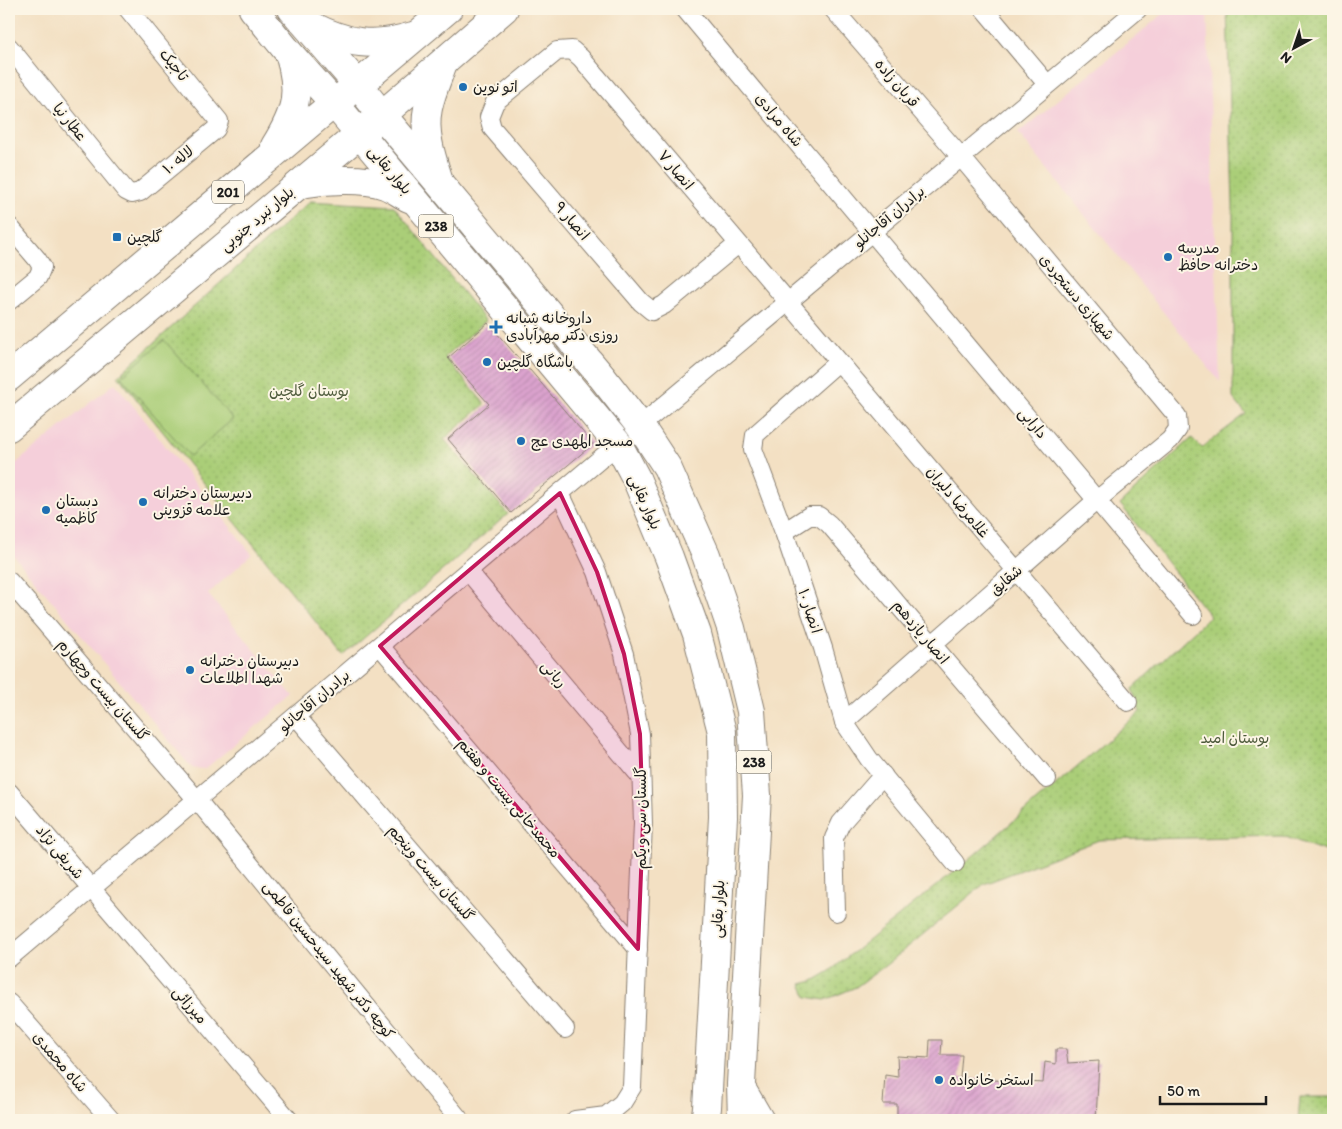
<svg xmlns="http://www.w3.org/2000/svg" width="1342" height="1129" font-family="Itim,'Playpen Sans Arabic',sans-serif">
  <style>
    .built { fill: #f5cfda }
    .grass { fill: url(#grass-dots); stroke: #63754a }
    .pitch { fill: #aace78; stroke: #63754a }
    .building { fill: url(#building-hatch) }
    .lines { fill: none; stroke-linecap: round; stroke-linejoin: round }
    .street-casing { stroke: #887e70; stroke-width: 20 }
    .secondary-casing { stroke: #887e70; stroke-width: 26 }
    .primary-casing { stroke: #887e70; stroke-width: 30 }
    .street { stroke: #fff; stroke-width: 18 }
    .secondary { stroke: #fff; stroke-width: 24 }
    .primary { stroke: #fff; stroke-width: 28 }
    .marked { fill: #c2185b; fill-opacity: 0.2; stroke: #c2185b; stroke-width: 4; stroke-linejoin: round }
    .poi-dot { fill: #1f6fb2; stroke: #fcf5e5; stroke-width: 2 }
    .labels { text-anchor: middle; stroke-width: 4; stroke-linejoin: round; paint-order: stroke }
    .shield { fill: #fcf5e5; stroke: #5f5d58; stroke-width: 1 }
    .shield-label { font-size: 14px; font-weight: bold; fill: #1c1c1c }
    .street-label { font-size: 15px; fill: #1c1c1c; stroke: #fcf5e5 }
    .poi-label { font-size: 15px; fill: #1c1c1c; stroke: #fcf5e5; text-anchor: start }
    .park-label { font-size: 15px; fill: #4e5a3c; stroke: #fcf5e5 }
  </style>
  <defs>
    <pattern id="grass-dots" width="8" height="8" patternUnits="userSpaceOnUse" patternTransform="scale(1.25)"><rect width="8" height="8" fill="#aace78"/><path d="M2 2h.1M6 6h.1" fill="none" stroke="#92b067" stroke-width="1.8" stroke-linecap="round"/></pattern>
    <pattern id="building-hatch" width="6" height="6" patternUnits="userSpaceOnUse" patternTransform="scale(1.25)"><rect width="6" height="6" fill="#dba3ce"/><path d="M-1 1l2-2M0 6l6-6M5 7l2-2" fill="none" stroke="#bb8cb0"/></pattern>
  </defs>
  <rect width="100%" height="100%" fill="#fcf5e5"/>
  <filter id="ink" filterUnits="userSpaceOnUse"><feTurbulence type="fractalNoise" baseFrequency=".02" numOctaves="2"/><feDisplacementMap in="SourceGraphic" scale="10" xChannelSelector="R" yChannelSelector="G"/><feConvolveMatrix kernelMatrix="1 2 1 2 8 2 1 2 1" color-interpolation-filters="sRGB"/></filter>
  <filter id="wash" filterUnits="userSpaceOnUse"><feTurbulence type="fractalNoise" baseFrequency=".0096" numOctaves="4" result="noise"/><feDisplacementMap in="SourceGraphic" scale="20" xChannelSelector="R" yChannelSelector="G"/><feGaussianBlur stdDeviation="1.12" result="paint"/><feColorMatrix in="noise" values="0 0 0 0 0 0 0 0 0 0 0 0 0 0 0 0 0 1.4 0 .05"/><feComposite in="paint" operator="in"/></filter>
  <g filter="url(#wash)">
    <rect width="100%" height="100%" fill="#f3e0c3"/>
    <g class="built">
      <path d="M 1169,9 L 1207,9 L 1220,382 L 1018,133 Z"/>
      <path d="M 115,383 L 252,554 L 208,594 L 293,696 L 205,769 L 192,768 L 9,550 L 9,469 Z"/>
    </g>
    <g class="grass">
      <path d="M 1227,9 L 1333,9 L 1333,854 L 1283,836 L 1099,840 L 984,884 L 886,965 L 856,987 L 825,1000 L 807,997 L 801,984 L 813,981 L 830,971 L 967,861 L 1140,712 L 1132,689 L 1210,616 L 1120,504 L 1192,438 L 1202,448 L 1209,442 L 1246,414 L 1233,398 L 1233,206 Z"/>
      <path d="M 310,201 L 394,206 L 486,321 L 445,357 L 485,404 L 444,439 L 508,514 L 343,656 L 118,376 Z"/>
      <path d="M 1300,1097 L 1333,1097 L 1333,1120 L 1298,1120 Z"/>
    </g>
    <path class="pitch" d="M 164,340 L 233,419 L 190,456 L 121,377 Z"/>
    <g id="blocks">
      <g class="building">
        <path d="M 488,323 L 529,370 L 530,370 L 593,444 L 511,513 L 448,439 L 489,404 L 448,358 Z"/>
        <path d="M 930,1040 L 942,1040 L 941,1055 L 962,1055 L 960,1078 L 1043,1083 L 1045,1062 L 1056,1064 L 1056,1049 L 1066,1049 L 1068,1063 L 1099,1061 L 1096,1120 L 1004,1120 L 989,1118 L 989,1120 L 897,1120 L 897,1104 L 883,1104 L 885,1075 L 898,1077 L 897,1056 L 929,1058 Z"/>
      </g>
    </g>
  </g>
  <g filter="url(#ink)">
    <use href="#blocks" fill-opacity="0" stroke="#887e70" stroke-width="1"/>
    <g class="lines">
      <defs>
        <g id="street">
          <path d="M 685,9 L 1193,615"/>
          <path d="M 833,9 L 961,157 L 1177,416 L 1178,429 L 1170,440 L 1097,500 L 844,722"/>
          <path d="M 984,9 L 1047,84"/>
          <path d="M 9,47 L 126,191 L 132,194 L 140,192 L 216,129 L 219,121 L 128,9"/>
          <path d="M 9,226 L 37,259 L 42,267 L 38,277 L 9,301"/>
          <path d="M 738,244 L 664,305 L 652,311 L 641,302 L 492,128 L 489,117 L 495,102 L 557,51 L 572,50 L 581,58 L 1128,702"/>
          <path d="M 838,362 L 755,435 L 753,449 L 784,532 L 823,648 L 844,722 L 869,759 L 955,863"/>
          <path d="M 640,426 L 1138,9"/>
          <path d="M 560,493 L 597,572 L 624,654 L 640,734 L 643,823 L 632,1087 L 622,1103 L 606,1116 L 575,1120"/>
          <path d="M 784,532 L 809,516 L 819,516 L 829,524 L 1047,779"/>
          <path d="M 468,571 L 641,777"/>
          <path d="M 9,581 L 197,800 L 460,1120"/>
          <path d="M 380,646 L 638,949"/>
          <path d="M 296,716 L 565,1029"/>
          <path d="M 9,792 L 289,1120"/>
          <path d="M 836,912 L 834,838 L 841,823 L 883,775"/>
          <path d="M 9,958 L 618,444"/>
          <path d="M 9,1003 L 111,1120"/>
        </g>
        <path id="secondary" d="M 741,1084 L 762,1120"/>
        <g id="primary">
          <path d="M 253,9 L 289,53 L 334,103 L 618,444 L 636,478 L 669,557 L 697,634 L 722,732 L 723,817 L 707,1108 L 705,1120"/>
          <path d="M 292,9 L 358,85 L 382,115 L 602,377 L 640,426 L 667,467 L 706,555 L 731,628 L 751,711 L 757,795 L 741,1084 L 742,1120"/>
          <path d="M 310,25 C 347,44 373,48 413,36"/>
          <path d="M 275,146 C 297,111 301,92 289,53"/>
          <path d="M 438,178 C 431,156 423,131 428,108 C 431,93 438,77 443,63"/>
          <path d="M 300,184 C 323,180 363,177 385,185 C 393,188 401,194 409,198"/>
          <path d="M 9,377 L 334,103 L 358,85 L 448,9"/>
          <path d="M 9,427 L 382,115 L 504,9"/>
        </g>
      </defs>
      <use href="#street" class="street-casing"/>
      <use href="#secondary" class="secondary-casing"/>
      <use href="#primary" class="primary-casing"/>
      <use href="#street" class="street"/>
      <use href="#secondary" class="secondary"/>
      <use href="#primary" class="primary"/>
    </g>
  </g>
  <path class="marked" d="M 560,493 L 597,572 L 624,654 L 640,734 L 643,823 L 638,949 L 380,646 Z"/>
  <g class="poi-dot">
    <circle cx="463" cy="87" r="5"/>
    <rect x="112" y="232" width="10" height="10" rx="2.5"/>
    <circle cx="1168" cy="257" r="5"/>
    <path d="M493.5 319.5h5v5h5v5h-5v5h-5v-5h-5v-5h5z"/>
    <circle cx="487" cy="362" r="5"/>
    <circle cx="521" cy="441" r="5"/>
    <circle cx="143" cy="502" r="5"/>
    <circle cx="46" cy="510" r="5"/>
    <circle cx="190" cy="670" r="5"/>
    <circle cx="939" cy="1080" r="5"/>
  </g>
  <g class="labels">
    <g class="shield">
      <rect x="212" y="180.5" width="32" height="23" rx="4"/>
      <rect x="418.5" y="214.5" width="35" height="23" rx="4"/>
      <rect x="736.5" y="750.5" width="35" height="23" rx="4"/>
    </g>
    <g class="shield-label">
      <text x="228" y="197">201</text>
      <text x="436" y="231">238</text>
      <text x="754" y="767">238</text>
    </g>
    <g class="street-label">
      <text transform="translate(174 65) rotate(51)" y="5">تاجیک</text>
      <text transform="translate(897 83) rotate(49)" y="5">قربان زاده</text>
      <text transform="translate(779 120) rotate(50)" y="5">شاه مرادی</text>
      <text transform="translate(70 122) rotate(51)" y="5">عطار نیا</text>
      <text transform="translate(178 160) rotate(-40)" y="5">لاله ۱۰</text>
      <text transform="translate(390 170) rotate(50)" y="5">بلوار بقایی</text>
      <text transform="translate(676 170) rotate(50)" y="5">انصار ۷</text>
      <text transform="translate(889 217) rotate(-40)" y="5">برادران آقاجانلو</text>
      <text transform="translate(257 219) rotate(-40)" y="5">بلوار نبرد جنوبی</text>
      <text transform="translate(572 221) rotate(49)" y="5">انصار ۹</text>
      <text transform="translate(1077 297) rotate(50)" y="5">شهبازی دستجردی</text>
      <text transform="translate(1033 423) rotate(50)" y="5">دارابی</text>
      <text transform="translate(645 502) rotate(66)" y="5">بلوار بقایی</text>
      <text transform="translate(958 502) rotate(50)" y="5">غلامرضا دلیران</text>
      <text transform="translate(1006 580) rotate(-41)" y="5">شقایق</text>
      <text transform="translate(810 611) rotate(72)" y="5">انصار ۱۰</text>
      <text transform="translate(921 632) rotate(50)" y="5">انصار یازدهم</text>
      <text transform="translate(554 674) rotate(50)" y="5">ربانی</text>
      <text transform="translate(103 690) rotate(49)" y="5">گلستان بیست وچهارم</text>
      <text transform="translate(314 701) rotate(-40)" y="5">برادران آقاجانلو</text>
      <text transform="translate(509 798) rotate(50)" y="5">محمدخانی بیست و هفتم</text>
      <text transform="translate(641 818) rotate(-90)" y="5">گلستان سی و یکم</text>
      <text transform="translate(60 852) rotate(50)" y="5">شریفی نژاد</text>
      <text transform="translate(431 873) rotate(49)" y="5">گلستان بیست وپنجم</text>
      <text transform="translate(718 909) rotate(-87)" y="5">بلوار بقایی</text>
      <text transform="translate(329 960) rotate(51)" y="5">کوچه دکتر شهید سیدحسین فاطمی</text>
      <text transform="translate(190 1005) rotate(49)" y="5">میرزائی</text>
      <text transform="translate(60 1062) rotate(49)" y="5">شاه محمدی</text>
    </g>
    <g class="poi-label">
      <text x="473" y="92">اتو نوین</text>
      <text x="127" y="242">گلچین</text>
      <text x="1178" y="253">مدرسه<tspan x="1178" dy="17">دخترانه حافظ</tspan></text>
      <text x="506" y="323">داروخانه شبانه<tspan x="506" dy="17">روزی دکتر مهرآبادی</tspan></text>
      <text x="497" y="367">باشگاه گلچین</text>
      <text x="531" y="446">مسجد المهدی عج</text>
      <text x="153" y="498">دبیرستان دخترانه<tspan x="153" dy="17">علامه قزوینی</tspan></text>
      <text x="56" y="506">دبستان<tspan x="56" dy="17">کاظمیه</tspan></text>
      <text x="200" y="666">دبیرستان دخترانه<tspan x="200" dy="17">شهدا اطلاعات</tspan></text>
      <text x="949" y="1085">استخر خانواده</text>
    </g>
    <g class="park-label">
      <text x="309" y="396">بوستان گلچین</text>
      <text x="1235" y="743">بوستان امید</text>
    </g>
  </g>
  <rect width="1342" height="1129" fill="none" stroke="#fcf5e5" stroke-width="30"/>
  <g transform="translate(1294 48) rotate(220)" stroke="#fcf5e5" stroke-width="4" paint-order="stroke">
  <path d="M0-4L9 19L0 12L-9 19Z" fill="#1c1c1c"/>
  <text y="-8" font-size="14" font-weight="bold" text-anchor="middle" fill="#1c1c1c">N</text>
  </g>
  <path d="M1160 1096v8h106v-8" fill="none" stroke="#1c1c1c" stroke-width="2.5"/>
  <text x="1167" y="1096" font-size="15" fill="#1c1c1c" stroke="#fcf5e5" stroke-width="4" paint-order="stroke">50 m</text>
</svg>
